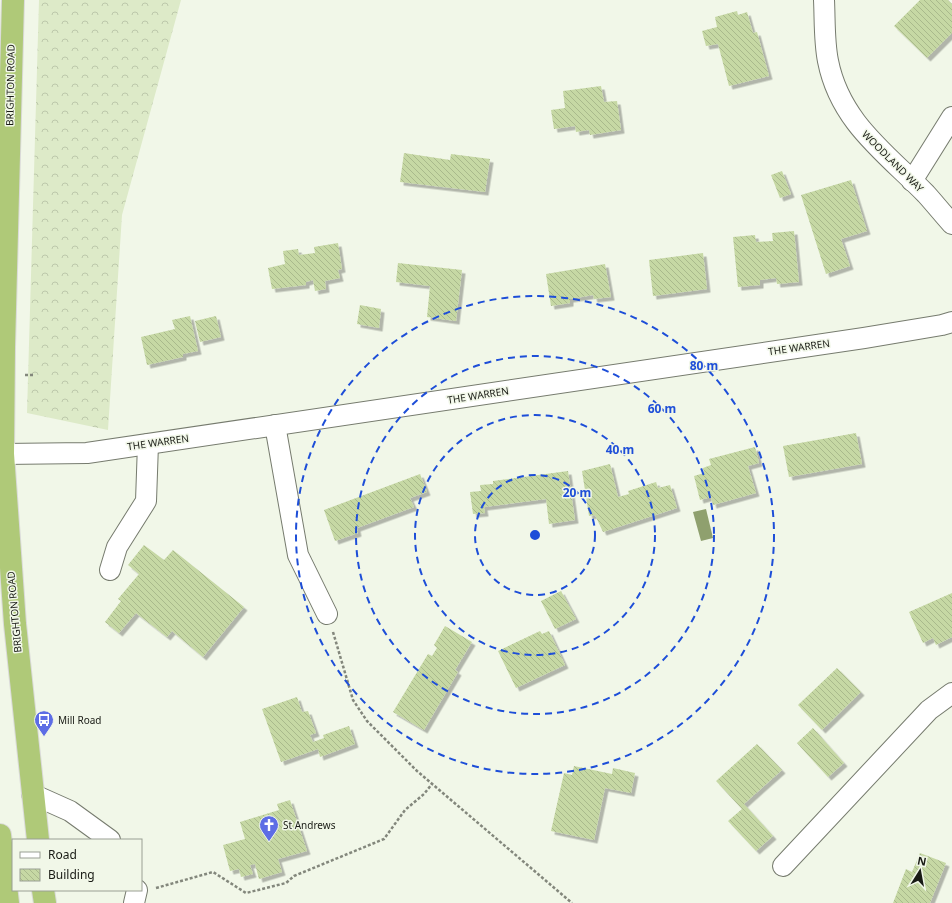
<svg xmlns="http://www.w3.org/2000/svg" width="952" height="903" font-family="'Noto Sans',sans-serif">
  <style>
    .forest { fill: url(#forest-crowns) }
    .water { fill: #8fa06e }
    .building { fill: url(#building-back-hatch); filter: url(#shadow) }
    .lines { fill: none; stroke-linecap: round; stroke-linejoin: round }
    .minor-casing { stroke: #767b6e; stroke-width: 22 }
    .highway-casing { stroke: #dadad9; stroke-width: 24 }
    .path { stroke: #83877c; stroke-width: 2.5; stroke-dasharray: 3 2; stroke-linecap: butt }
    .minor { stroke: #fff; stroke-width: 20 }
    .highway { stroke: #afc978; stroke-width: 22 }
    .ring { fill: none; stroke: #1d4ed8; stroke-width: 2; stroke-dasharray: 7 5 }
    .labels { text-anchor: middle; stroke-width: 3; stroke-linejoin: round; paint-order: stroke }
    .street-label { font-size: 10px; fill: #181a14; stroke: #f1f7e8 }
    .poi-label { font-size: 10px; fill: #181a14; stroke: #f1f7e8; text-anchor: start }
    .centre { fill: #1d4ed8; stroke: #f1f7e8; stroke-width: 2 }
    .ring-label { font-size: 12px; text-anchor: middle; font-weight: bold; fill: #1d4ed8; stroke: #f1f7e8; stroke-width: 3; stroke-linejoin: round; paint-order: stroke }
  </style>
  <defs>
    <pattern id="forest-crowns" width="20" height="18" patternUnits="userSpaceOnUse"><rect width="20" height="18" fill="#ddeac8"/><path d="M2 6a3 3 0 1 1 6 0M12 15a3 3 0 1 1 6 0" fill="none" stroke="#bdc8ab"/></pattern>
    <pattern id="building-back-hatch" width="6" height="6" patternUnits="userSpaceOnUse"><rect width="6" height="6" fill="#c6d8a4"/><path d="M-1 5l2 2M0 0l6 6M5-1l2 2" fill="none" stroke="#a9b98c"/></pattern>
    <filter id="shadow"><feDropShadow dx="3.5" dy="3.5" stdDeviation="0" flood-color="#0004"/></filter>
  </defs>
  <rect width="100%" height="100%" fill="#f1f7e8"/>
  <path class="forest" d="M 39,0 L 181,0 L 122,215 L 108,430 L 27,413 Z"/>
  <path class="water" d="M 706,509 L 713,538 L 701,541 L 693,512 Z"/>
  <g class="building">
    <path d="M 920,0 L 948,0 L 952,4 L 952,33 L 927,58 L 894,26 Z"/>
    <path d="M 737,11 L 738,15 L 747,12 L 753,33 L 757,32 L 769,76 L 729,86 L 718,44 L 706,46 L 702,31 L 717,27 L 715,17 Z"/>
    <path d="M 601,86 L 604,102 L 617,101 L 621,130 L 590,135 L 589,130 L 576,132 L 575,126 L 554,129 L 551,110 L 565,108 L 563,91 Z"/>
    <path d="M 404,153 L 450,160 L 451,154 L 490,159 L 485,192 L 400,182 Z"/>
    <path d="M 782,171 L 791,194 L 780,198 L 771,175 Z"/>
    <path d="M 851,180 L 867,231 L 841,239 L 850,266 L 826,274 L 801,195 Z"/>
    <path d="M 794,231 L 799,282 L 777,284 L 776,278 L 760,280 L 760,285 L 738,287 L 733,237 L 755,235 L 756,242 L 773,241 L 772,233 Z"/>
    <path d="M 338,243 L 342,269 L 338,270 L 340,278 L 325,281 L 326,289 L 315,291 L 313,280 L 306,282 L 306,285 L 272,289 L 268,268 L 285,264 L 283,251 L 298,249 L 299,255 L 315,253 L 314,247 Z"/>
    <path d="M 703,253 L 707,289 L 653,296 L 649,260 Z"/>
    <path d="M 398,263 L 462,270 L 456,321 L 427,317 L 430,286 L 396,282 Z"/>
    <path d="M 605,264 L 611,297 L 594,299 L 593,295 L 570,299 L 570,303 L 551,306 L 546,274 Z"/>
    <path d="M 360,305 L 381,309 L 379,328 L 357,324 Z"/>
    <path d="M 190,316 L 198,351 L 183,354 L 183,357 L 147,365 L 141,337 L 175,329 L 172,320 Z"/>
    <path d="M 216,316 L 221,337 L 200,342 L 195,321 Z"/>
    <path d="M 856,433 L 862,464 L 789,477 L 783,446 Z"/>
    <path d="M 755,447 L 759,463 L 748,466 L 756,493 L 713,505 L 711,497 L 700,500 L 694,476 L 704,473 L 703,468 L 711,465 L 709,459 Z"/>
    <path d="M 610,464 L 618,497 L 629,494 L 628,491 L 656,482 L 658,488 L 670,485 L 677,508 L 603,532 L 595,515 L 589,516 L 582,471 Z"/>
    <path d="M 568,471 L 575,520 L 549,524 L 546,499 L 484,507 L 485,513 L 473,514 L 470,492 L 481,491 L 480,485 L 493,484 L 493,481 Z"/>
    <path d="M 420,474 L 427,492 L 410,498 L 414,507 L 357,528 L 358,533 L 335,541 L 324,510 Z"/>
    <path d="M 144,545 L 164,560 L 173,550 L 244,607 L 203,657 L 172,631 L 167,637 L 136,613 L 119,633 L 105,622 L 121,601 L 118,599 L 139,574 L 128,565 Z"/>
    <path d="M 561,591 L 576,619 L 555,629 L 541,601 Z"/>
    <path d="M 952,593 L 952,637 L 936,645 L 933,638 L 923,643 L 909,612 Z"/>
    <path d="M 445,626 L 472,642 L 455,670 L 458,672 L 424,730 L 393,712 L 428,654 L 432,656 L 437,648 L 434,645 Z"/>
    <path d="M 540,631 L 542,634 L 549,631 L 565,665 L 516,688 L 498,651 Z"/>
    <path d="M 837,668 L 861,692 L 822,730 L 798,705 Z"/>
    <path d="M 297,697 L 302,712 L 308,711 L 316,733 L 310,735 L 313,742 L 324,738 L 323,735 L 349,726 L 355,744 L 320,757 L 318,749 L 281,762 L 262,709 Z"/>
    <path d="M 813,728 L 844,763 L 828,777 L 797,743 Z"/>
    <path d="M 757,744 L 782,770 L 744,804 L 773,836 L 756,851 L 728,821 L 742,809 L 716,781 Z"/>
    <path d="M 574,766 L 612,774 L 613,768 L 635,773 L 631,793 L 605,788 L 594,840 L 551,831 L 564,773 L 572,775 Z"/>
    <path d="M 290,800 L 307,851 L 278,859 L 282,872 L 259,879 L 255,864 L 250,865 L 253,874 L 241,877 L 239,869 L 230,871 L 223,845 L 245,839 L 240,822 L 279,810 L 277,804 Z"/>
    <path d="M 920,853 L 946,863 L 930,903 L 893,903 L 906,869 L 912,872 Z"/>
  </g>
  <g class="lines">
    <defs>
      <g id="minor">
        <path d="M 824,0 C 825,20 824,41 828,61 C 840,122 886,153 926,194 C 935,204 943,214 952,224"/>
        <path d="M 912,181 L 952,117"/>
        <path d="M 275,425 L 298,555 L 327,614"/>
        <path d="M 3,454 L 87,453 L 864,338 L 942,325 L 952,322"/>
        <path d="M 110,570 L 117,547 L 146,501 L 148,444"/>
        <path d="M 32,794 L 70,811 L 110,840"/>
        <path d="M 783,866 L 929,710 L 952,693"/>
        <path d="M 134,903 L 137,890"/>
      </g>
      <g id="highway">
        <path d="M 13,0 L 4,347 L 3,454 L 15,624 L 38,840"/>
        <path d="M 0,835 L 8,903"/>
        <path d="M 43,890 L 45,903"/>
      </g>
    </defs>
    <use href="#minor" class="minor-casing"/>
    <use href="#highway" class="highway-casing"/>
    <g class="path">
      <path d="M 25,375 L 35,375"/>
      <path d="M 333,632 L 353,700 L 367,721 L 417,771 L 572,903"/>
      <path d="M 156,888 L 213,872 L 246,893 L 286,883 L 294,876 L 384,839 L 405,810 L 424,794 L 432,784"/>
    </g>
    <use href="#minor" class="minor"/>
    <use href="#highway" class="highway"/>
  </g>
  <g class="ring">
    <circle cx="535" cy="535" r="60"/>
    <circle cx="535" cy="535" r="120"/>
    <circle cx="535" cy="535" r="179"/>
    <circle cx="535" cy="535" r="239"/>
  </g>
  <defs>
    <symbol id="bus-pin" viewBox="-11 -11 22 30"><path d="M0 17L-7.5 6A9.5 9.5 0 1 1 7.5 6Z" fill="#5d6de5" stroke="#f1f7e8"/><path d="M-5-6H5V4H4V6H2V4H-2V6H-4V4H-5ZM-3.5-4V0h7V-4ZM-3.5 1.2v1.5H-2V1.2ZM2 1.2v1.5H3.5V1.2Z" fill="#fff"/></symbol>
    <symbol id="church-pin" viewBox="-11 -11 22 30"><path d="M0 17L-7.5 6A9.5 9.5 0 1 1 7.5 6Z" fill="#5d6de5" stroke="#f1f7e8"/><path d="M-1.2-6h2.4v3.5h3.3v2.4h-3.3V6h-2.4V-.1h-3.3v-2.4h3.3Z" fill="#fff"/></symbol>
  </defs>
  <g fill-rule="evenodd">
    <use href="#bus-pin" x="33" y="709" width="22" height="30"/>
    <use href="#church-pin" x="258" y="814" width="22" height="30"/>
  </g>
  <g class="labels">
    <g class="street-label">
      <text transform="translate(10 85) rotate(-89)" y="4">BRIGHTON ROAD</text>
      <text transform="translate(893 161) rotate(45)" y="4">WOODLAND WAY</text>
      <text transform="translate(799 347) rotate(-8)" y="4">THE WARREN</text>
      <text transform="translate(478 395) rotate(-9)" y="4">THE WARREN</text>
      <text transform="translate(158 442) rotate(-8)" y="4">THE WARREN</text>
      <text transform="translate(14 612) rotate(-95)" y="4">BRIGHTON ROAD</text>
    </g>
    <g class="poi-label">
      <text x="58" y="724">Mill Road</text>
      <text x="283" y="829">St Andrews</text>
    </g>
  </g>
  <circle cx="535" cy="535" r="6" class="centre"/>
  <g class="ring-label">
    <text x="704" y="370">80 m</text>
    <text x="662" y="413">60 m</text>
    <text x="620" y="454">40 m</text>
    <text x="577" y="497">20 m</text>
  </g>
  <rect x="12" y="839" width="130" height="52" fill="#f1f7e8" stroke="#9a9f93"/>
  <rect x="20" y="852" width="20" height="6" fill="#ffffff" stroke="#9a9f93"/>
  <text x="48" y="859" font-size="12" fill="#181a14">Road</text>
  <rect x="20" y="869" width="20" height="12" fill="url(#building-back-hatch)" stroke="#9a9f93"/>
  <text x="48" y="879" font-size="12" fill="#181a14">Building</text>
  <g transform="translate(920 871) rotate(11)" stroke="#f1f7e8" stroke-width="3" paint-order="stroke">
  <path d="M0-3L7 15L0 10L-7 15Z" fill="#181a14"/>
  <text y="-6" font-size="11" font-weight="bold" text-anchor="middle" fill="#181a14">N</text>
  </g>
</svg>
